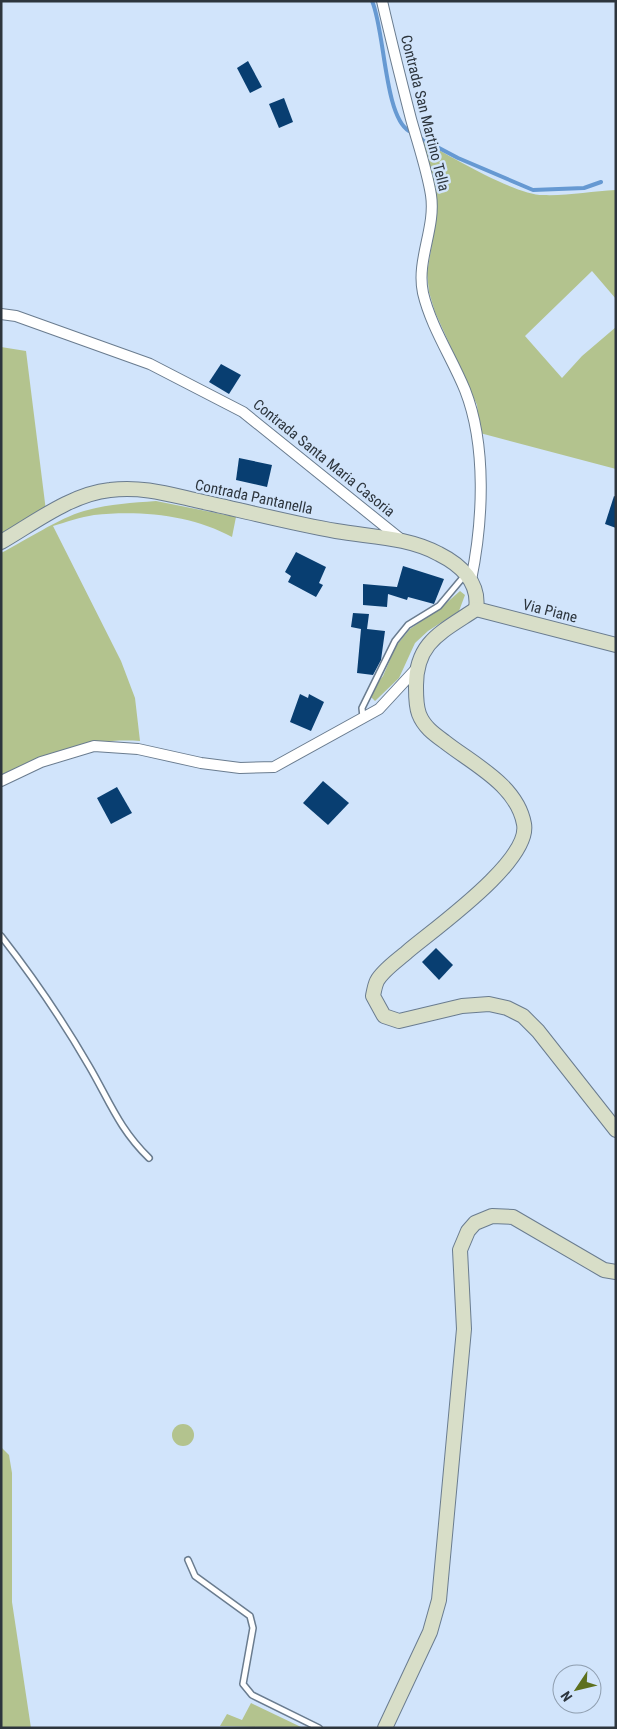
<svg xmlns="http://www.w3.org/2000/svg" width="617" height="1729" font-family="'Roboto Condensed',sans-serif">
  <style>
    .green { fill: #b3c38e }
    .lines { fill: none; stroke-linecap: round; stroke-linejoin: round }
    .stream { stroke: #6699d2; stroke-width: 4 }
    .building { fill: #083e71 }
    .lane-casing { stroke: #6a7c8f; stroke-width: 8 }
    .street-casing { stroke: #6a7c8f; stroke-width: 12 }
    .secondary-casing { stroke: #6a7c8f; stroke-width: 16 }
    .lane { stroke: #fff; stroke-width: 5 }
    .street { stroke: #fff; stroke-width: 10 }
    .secondary { stroke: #d8dec8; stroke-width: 14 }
    .labels { text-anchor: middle; stroke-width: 5; stroke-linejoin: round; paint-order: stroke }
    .street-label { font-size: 15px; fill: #2d353d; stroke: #d1e4fb }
  </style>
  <rect width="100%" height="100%" fill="#d1e4fb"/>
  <g class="green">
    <path d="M 421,140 C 448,155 515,195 543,195 C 567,196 592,191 616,190 L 616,299 L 592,271 L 525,336 L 562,378 L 582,356 L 616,327 L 616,469 L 480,433 L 477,405 L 435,312 L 429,292 L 427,273 L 436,220 L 434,193 Z"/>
    <path d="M 1,347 L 26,351 L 46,511 L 1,537 Z"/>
    <path d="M 156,501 L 236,517 L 232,537 C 192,515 140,510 94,515 C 81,517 66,522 53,526 L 121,661 L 135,698 L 140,741 C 85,738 50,753 1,775 L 1,553 C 25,541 59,518 84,511 C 108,504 131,503 156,501 Z"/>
    <path d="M 460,591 L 465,595 L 459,611 L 428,631 L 415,643 L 399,678 L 375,701 L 371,697 L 373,689 L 383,676 L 396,646 L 410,629 L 443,606 Z"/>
    <circle cx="183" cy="1435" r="11"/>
    <path d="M 1,1447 L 9,1455 L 12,1473 L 12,1602 L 31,1728 L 1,1728 Z"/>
    <path d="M 251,1703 L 301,1727 L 302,1728 L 220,1726 L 227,1714 L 242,1720 Z"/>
  </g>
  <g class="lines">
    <g class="stream">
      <path d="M 372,1 C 385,30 384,116 409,131"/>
      <path d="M 422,139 L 458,158 L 533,190 L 584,188 L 601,182"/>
    </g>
  </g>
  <g class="building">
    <path d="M 248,61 L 262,87 L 250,93 L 237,68 Z"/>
    <path d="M 284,98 L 293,122 L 279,128 L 269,104 Z"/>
    <path d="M 221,364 L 241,375 L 229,394 L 209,382 Z"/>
    <path d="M 239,458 L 272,465 L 267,487 L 236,480 Z"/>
    <path d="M 614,496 L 616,497 L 616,528 L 605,524 Z"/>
    <path d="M 296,552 L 326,567 L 319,583 L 323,585 L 316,597 L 288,582 L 291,576 L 285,572 Z"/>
    <path d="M 403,566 L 444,579 L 434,604 L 408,597 L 407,600 L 388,594 L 387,607 L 363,605 L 363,584 L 397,587 Z"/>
    <path d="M 353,613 L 369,614 L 367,629 L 385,631 L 381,660 L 373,675 L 357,673 L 361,629 L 351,627 Z"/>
    <path d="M 300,694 L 308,698 L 309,694 L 324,702 L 311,731 L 290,722 Z"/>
    <path d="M 323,781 L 349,803 L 328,825 L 303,803 Z"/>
    <path d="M 117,787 L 132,813 L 111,824 L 97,798 Z"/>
    <path d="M 436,948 L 453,965 L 439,980 L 422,962 Z"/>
  </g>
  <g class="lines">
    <defs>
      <g id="lane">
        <path d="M 363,717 L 362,708 L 395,641 L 408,625 L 439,606 L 465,575"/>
        <path d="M 1,936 C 33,977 63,1021 89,1066 C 109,1100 119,1129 149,1158"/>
        <path d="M 188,1560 L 195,1576 L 250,1616 L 253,1628 L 243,1684 L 252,1695 L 319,1728"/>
      </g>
      <g id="street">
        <path d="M 382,1 C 391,40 401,80 411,119 C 418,144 427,170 431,195 C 436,228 416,260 423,293 C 431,327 452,358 465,390 C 487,446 483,522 471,580"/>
        <path d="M 1,314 L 16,316 L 150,364 L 243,412 L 403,541"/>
        <path d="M 1,781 L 41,762 L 94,746 L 138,749 L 201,763 L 240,768 L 274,767 L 379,709 L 416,669"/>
      </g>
      <g id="secondary">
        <path d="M 1,542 C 34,523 71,494 110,490 C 142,486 168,494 199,501 C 245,511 290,523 336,531 C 370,537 408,537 439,554 C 461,565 480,583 476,609"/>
        <path d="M 476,609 C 442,632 415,642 416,688 C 416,697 416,706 419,714 C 424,727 434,734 445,742 C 473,764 517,785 524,824 C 531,861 434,929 407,952 C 398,960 383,970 377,981 C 375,985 374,991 373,996 L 384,1016 L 399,1021 L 462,1006 L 489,1004 L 507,1008 L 523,1016 L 538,1031 L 616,1130"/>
        <path d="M 476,609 L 616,645"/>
        <path d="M 385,1728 L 430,1632 L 439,1600 L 464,1329 L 460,1250 L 468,1231 L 475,1223 L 492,1216 L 513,1217 L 604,1270 L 616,1272"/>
      </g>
    </defs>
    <use href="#lane" class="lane-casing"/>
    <use href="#street" class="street-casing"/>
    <use href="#secondary" class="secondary-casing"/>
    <use href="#lane" class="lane"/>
    <use href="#street" class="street"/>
    <use href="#secondary" class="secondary"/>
  </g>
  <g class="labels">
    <g class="street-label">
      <text transform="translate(425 113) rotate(76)" y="5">Contrada San Martino Tella</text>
      <text transform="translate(324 458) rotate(39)" y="5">Contrada Santa Maria Casoria</text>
      <text transform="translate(254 497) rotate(12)" y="5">Contrada Pantanella</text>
      <text transform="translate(550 611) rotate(14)" y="5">Via Piane</text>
    </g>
  </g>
  <rect width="617" height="1729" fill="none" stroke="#2d353d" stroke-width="5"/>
  <g transform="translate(577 1689) rotate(235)"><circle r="24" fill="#d1e4fb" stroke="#8f9eaf"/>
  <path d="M0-4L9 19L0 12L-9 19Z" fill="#5d701e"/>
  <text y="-8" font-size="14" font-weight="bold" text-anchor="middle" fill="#2d353d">N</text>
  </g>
</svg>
